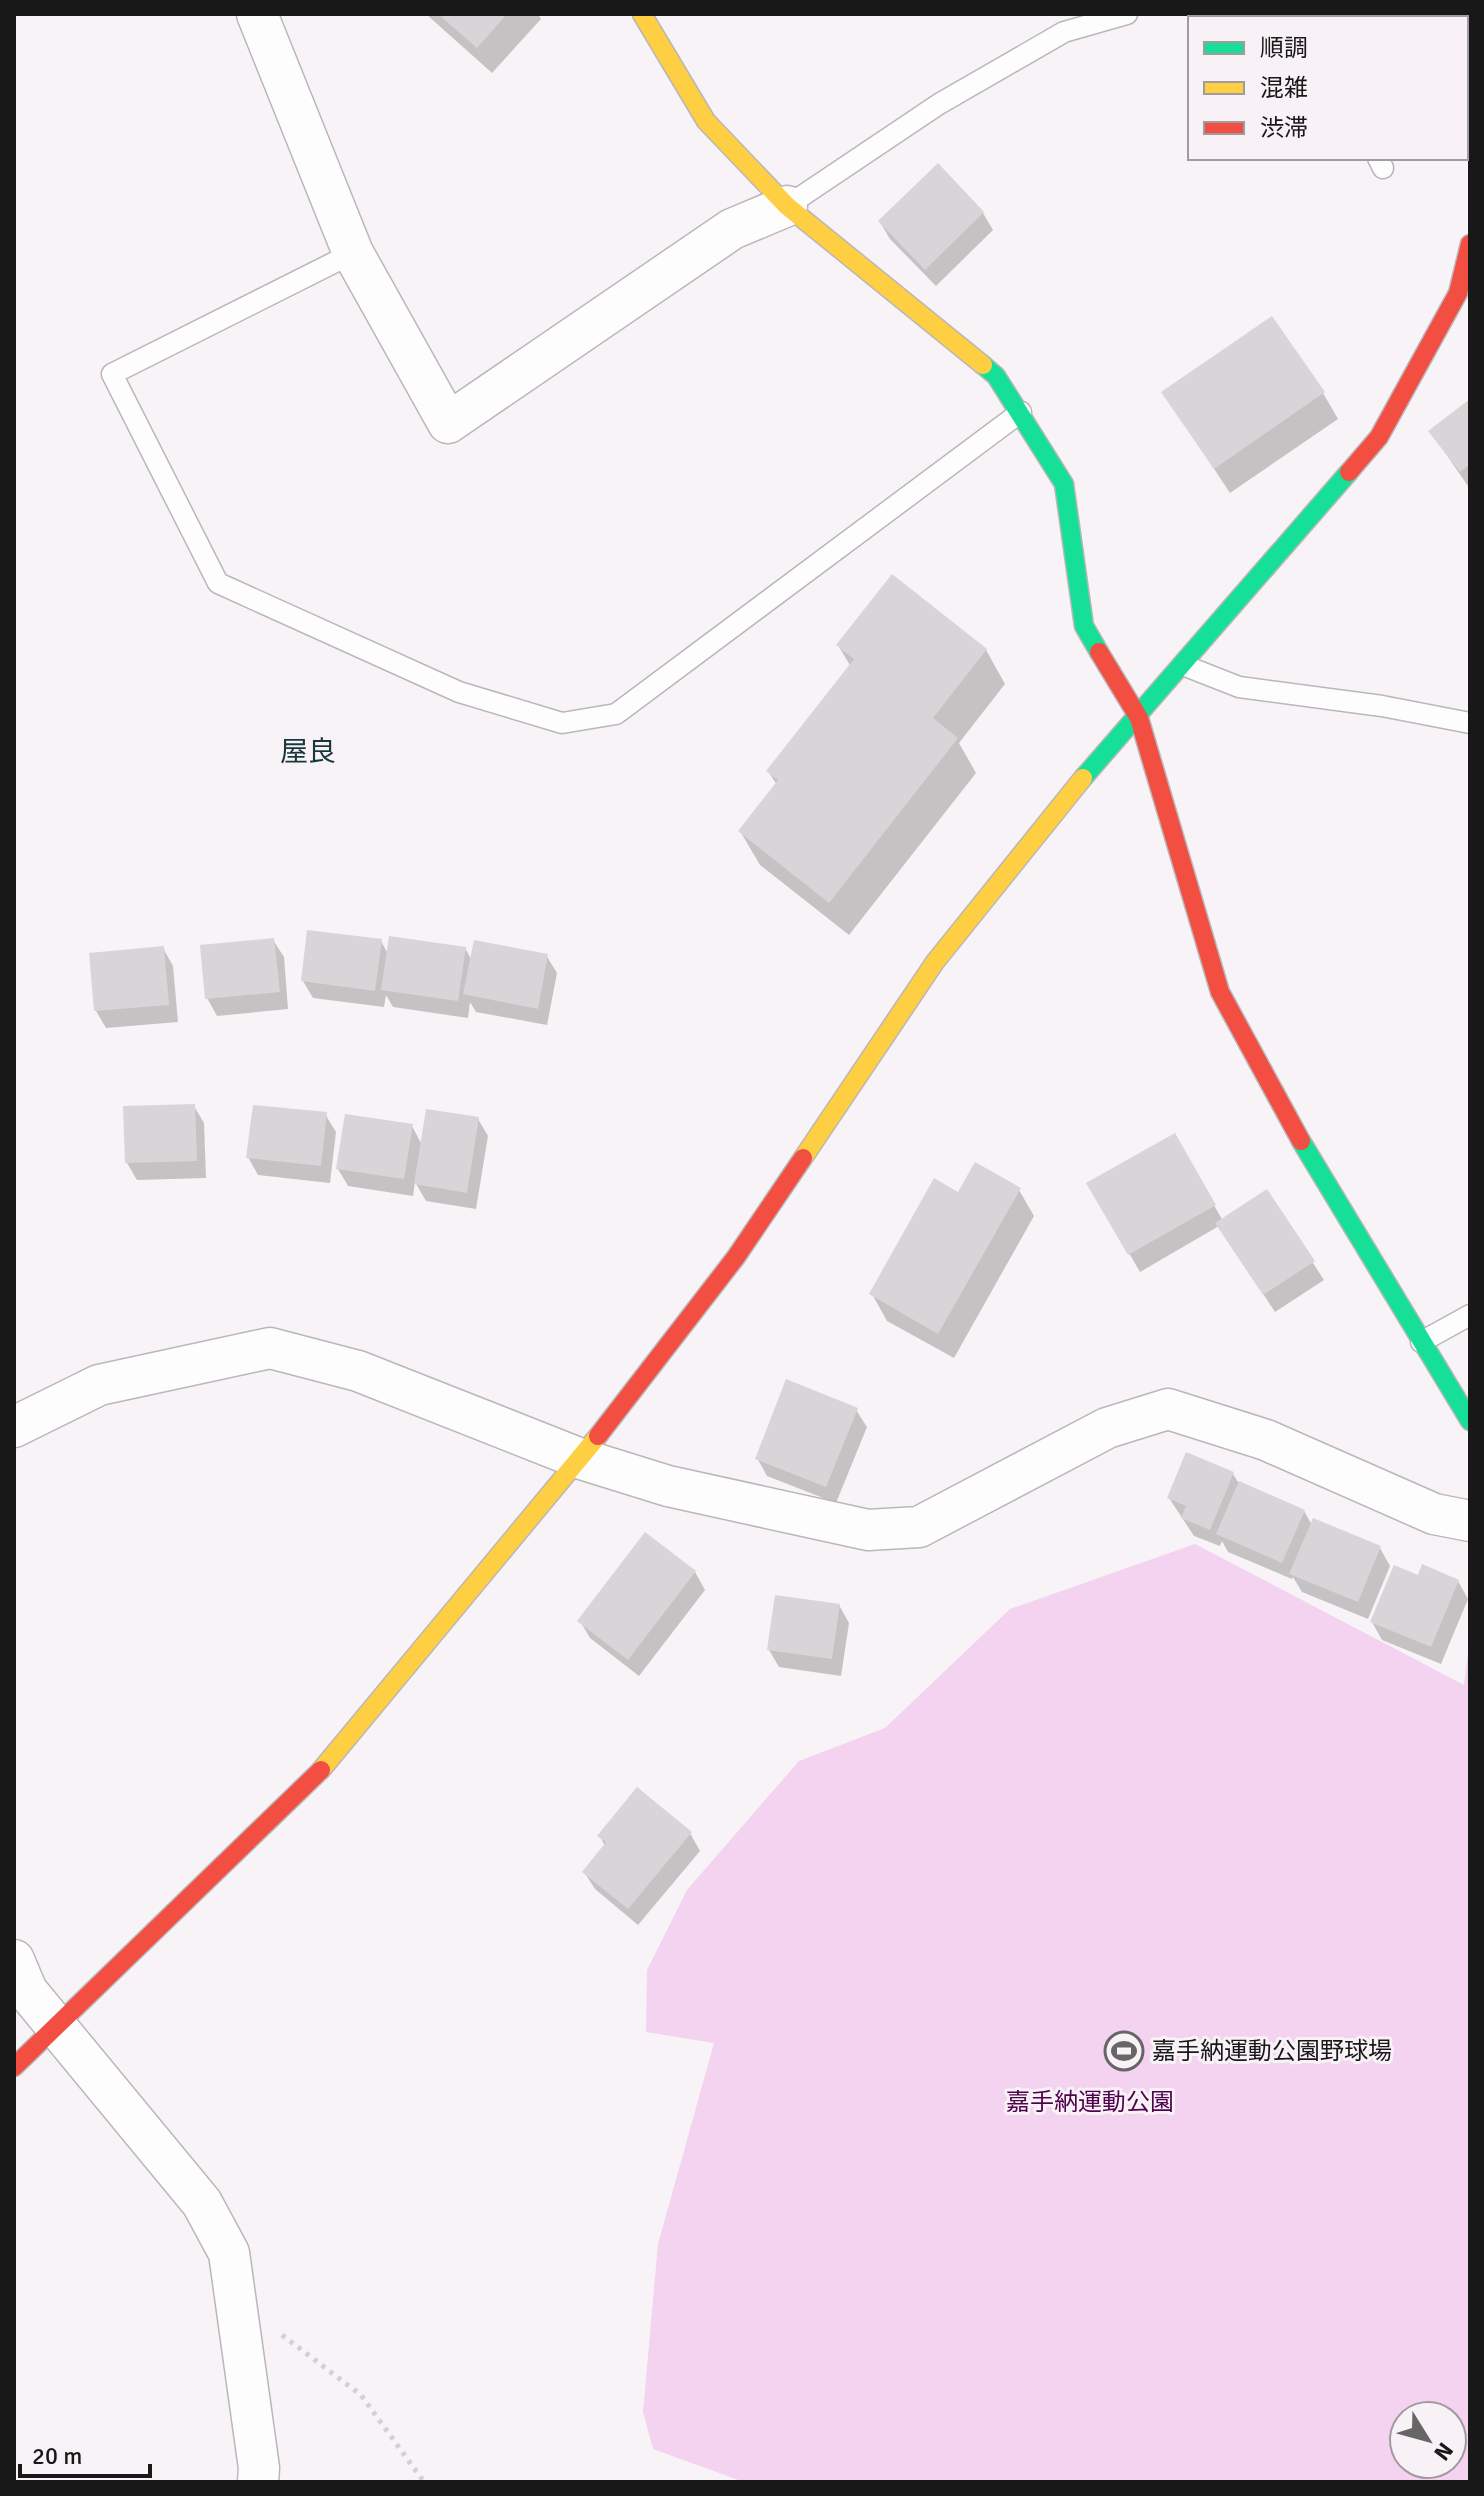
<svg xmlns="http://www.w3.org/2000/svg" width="1484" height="2496" font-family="Signika,'Noto Sans JP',sans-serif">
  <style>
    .green { fill: #f3d3ef; fill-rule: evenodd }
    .shadow { fill: #0003 }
    .building { fill: #d7d5d7 }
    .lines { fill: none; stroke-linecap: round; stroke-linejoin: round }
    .lane-casing { stroke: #bab7ba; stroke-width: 23 }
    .street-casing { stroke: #bab7ba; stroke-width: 43 }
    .fast-casing { stroke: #bab7ba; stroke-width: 21 }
    .slow-casing { stroke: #bab7ba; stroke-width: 21 }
    .jam-casing { stroke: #bab7ba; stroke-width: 21 }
    .path { stroke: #d2d1d1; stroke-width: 5; stroke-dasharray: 4 6; stroke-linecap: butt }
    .lane { stroke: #fefdfe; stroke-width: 20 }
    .street { stroke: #fefdfe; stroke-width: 40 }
    .fast { stroke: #16e098; stroke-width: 18 }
    .slow { stroke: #ffcf43; stroke-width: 18 }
    .jam { stroke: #f24e42; stroke-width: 18 }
    .labels { text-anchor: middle; stroke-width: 6; stroke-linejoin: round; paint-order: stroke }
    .poi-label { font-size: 24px; fill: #191819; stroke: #f8f2f7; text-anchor: start }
    .park-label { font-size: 24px; fill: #4f024d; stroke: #f8f2f7 }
    .quarter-label { font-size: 28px; fill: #16383c; stroke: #f8f2f7 }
  </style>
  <rect width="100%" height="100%" fill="#f7f3f6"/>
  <path class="green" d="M 1195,1544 L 1464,1685 L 1470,1637 L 1470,2482 L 744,2482 L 653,2449 L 643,2412 L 658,2244 L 714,2043 L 646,2032 L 647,1970 L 687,1890 L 799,1761 L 885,1728 L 1010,1609 ZM 1404,2416 L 1452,2416 L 1452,2464 L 1404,2464 Z"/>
  <g class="shadow">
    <path d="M 426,14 L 538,14 L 541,19 L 492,73 Z"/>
    <path d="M 983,213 L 993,230 L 936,286 L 890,239 L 880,222 Z"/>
    <path d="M 1164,393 L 1323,393 L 1338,419 L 1230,493 Z"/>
    <path d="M 1470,401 L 1470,489 L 1431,432 Z"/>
    <path d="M 838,645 L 986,650 L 1005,684 L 959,743 L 976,773 L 849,935 L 760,865 L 740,831 L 777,785 L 768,771 L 851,667 Z"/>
    <path d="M 273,940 L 284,957 L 288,1009 L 217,1016 L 207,998 Z"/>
    <path d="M 381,941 L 388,954 L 465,948 L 472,961 L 546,955 L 557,973 L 547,1025 L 476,1012 L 470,1002 L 468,1018 L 393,1007 L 386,995 L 384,1007 L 313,998 L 303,981 Z"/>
    <path d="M 163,948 L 173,966 L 178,1022 L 106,1028 L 96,1011 Z"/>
    <path d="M 194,1106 L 204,1123 L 206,1178 L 137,1180 L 127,1163 Z"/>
    <path d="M 325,1114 L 336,1132 L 330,1183 L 258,1175 L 248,1157 Z"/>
    <path d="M 478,1119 L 488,1136 L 476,1209 L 426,1201 L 415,1182 L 413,1196 L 348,1186 L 338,1169 L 412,1126 L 422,1145 Z"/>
    <path d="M 1174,1135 L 1223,1221 L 1267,1192 L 1324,1280 L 1275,1312 L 1219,1226 L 1140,1272 L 1089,1184 Z"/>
    <path d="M 1019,1190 L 1034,1216 L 954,1358 L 887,1321 L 872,1294 L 959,1195 Z"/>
    <path d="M 856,1410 L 867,1427 L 836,1503 L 767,1476 L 757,1458 Z"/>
    <path d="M 1233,1474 L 1238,1482 L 1304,1511 L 1312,1525 L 1380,1548 L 1390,1566 L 1368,1619 L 1302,1592 L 1293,1577 L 1292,1579 L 1228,1552 L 1222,1541 L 1220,1546 L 1194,1536 L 1169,1498 Z"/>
    <path d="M 695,1572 L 705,1590 L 639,1676 L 590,1638 L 580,1621 Z"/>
    <path d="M 1419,1577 L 1458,1581 L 1468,1599 L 1441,1664 L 1382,1640 L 1372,1622 Z"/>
    <path d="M 839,1605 L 849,1623 L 841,1676 L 779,1667 L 769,1650 Z"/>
    <path d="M 690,1833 L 700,1851 L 638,1925 L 595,1889 L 584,1872 L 605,1846 L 600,1836 Z"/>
  </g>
  <g class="building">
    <path d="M 438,14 L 507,14 L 477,48 Z"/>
    <path d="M 938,163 L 984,212 L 925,270 L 878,221 Z"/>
    <path d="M 1272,316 L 1325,392 L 1214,469 L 1161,392 Z"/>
    <path d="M 1470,399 L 1470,464 L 1460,472 L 1428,431 Z"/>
    <path d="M 892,574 L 987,649 L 933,718 L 958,738 L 829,903 L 738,831 L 778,780 L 766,771 L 854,659 L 836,645 Z"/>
    <path d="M 307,930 L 382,939 L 375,991 L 301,981 Z"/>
    <path d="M 389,936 L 466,947 L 458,1001 L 381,990 Z"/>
    <path d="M 274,938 L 280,992 L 205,999 L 200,945 Z"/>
    <path d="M 474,940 L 548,954 L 538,1009 L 463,994 Z"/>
    <path d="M 164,946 L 169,1005 L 94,1011 L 89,953 Z"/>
    <path d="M 195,1104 L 197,1161 L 125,1163 L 123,1106 Z"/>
    <path d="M 253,1105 L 327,1112 L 321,1166 L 246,1158 Z"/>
    <path d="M 426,1109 L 479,1117 L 467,1193 L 414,1184 Z"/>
    <path d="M 345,1114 L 413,1124 L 404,1179 L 336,1169 Z"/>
    <path d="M 1175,1133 L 1216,1205 L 1128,1255 L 1086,1183 Z"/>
    <path d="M 975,1162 L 1021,1188 L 938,1334 L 869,1294 L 934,1178 L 958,1192 Z"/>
    <path d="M 1267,1189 L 1315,1261 L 1263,1295 L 1215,1223 Z"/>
    <path d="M 786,1379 L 858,1408 L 826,1487 L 755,1459 Z"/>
    <path d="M 1186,1452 L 1234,1472 L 1210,1530 L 1181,1518 L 1186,1506 L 1167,1498 Z"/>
    <path d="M 1239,1481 L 1305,1510 L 1282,1563 L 1216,1534 Z"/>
    <path d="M 1313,1518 L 1381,1546 L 1358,1602 L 1289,1574 Z"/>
    <path d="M 645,1532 L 696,1571 L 628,1660 L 577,1621 Z"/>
    <path d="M 1422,1564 L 1459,1580 L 1431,1647 L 1370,1622 L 1394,1565 L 1418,1575 Z"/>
    <path d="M 775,1595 L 840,1604 L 832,1659 L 767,1650 Z"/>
    <path d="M 637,1787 L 692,1832 L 628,1909 L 582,1872 L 606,1842 L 597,1836 Z"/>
  </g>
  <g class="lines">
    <defs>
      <g id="lane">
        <path d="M 1316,14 L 1317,18"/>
        <path d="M 1378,158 L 1383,168"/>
        <path d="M 787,206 L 939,104 L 1064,32 L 1127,14"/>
        <path d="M 353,253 L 112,374 L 218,583 L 459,692 L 562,723 L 616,714 L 1021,412"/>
        <path d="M 1183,665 L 1239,687 L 1382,706 L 1470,723"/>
        <path d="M 1421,1342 L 1470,1315"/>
      </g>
      <g id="street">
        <path d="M 257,14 L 353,253 L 448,423 L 732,229 L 787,206"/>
        <path d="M 14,1427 L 99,1385 L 270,1348 L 358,1371 L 581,1459 L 668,1486 L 868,1530 L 919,1527 L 1107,1428 L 1168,1409 L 1266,1440 L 1434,1514 L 1470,1521"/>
        <path d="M 14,1960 L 27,1991 L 202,2203 L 229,2253 L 259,2468 L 258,2482"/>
      </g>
      <g id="fast">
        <path d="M 983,365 L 996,376 L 1064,484 L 1084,626 L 1099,652"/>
        <path d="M 1083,778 L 1349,472"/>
        <path d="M 1301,1141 L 1470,1421"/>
      </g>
      <g id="slow">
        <path d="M 642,14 L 706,121 L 787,206 L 983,365"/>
        <path d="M 803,1158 L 935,962 L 1083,778"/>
        <path d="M 321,1770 L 598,1436"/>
      </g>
      <g id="jam">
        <path d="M 1349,472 L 1379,437 L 1458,293 L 1470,244"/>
        <path d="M 1099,652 L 1139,718 L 1220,992 L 1301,1141"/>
        <path d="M 598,1436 L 736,1257 L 803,1158"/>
        <path d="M 14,2067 L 321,1770"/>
      </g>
    </defs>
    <use href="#lane" class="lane-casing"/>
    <use href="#street" class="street-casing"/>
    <use href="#fast" class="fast-casing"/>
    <use href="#slow" class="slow-casing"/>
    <use href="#jam" class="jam-casing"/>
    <path class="path" d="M 282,2335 L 361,2395 L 424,2482"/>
    <use href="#lane" class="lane"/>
    <use href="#street" class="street"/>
    <use href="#fast" class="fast"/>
    <use href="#slow" class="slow"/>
    <use href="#jam" class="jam"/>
  </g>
  <defs>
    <symbol id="stadium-ring" viewBox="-11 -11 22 22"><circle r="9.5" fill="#f8f2f7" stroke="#676566" stroke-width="1.5"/><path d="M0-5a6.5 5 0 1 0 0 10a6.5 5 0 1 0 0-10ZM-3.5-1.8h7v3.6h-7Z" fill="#676566"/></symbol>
  </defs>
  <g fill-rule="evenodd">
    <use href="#stadium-ring" x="1102" y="2029" width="44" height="44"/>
  </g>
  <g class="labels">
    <g class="poi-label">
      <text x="1152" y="2059">嘉手納運動公園野球場</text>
    </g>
    <g class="park-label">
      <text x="1090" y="2110">嘉手納運動公園</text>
    </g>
    <g class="quarter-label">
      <text x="308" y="761">屋良</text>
    </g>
  </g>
  <rect width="1484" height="2496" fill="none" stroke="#191819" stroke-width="32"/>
  <rect x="1188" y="16" width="280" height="144" fill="#f8f2f7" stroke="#9f9b9e" stroke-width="2"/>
  <rect x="1204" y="42" width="40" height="12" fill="#16e098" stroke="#9f9b9e" stroke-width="2"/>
  <text x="1260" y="56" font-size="24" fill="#191819">順調</text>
  <rect x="1204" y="82" width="40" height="12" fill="#ffcf43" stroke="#9f9b9e" stroke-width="2"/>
  <text x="1260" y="96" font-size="24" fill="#191819">混雑</text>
  <rect x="1204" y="122" width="40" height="12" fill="#f24e42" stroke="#9f9b9e" stroke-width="2"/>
  <text x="1260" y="136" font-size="24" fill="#191819">渋滞</text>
  <g transform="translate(1428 2440) rotate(127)"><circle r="38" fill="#f8f2f7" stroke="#9f9b9e" stroke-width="2"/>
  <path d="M0-6L14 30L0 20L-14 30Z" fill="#676566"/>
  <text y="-12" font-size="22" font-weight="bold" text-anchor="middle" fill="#191819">N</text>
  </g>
  <path d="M20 2464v12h130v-12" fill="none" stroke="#191819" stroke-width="4"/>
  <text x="32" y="2464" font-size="24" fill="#191819" stroke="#f8f2f7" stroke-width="6" paint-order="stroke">20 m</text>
</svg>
